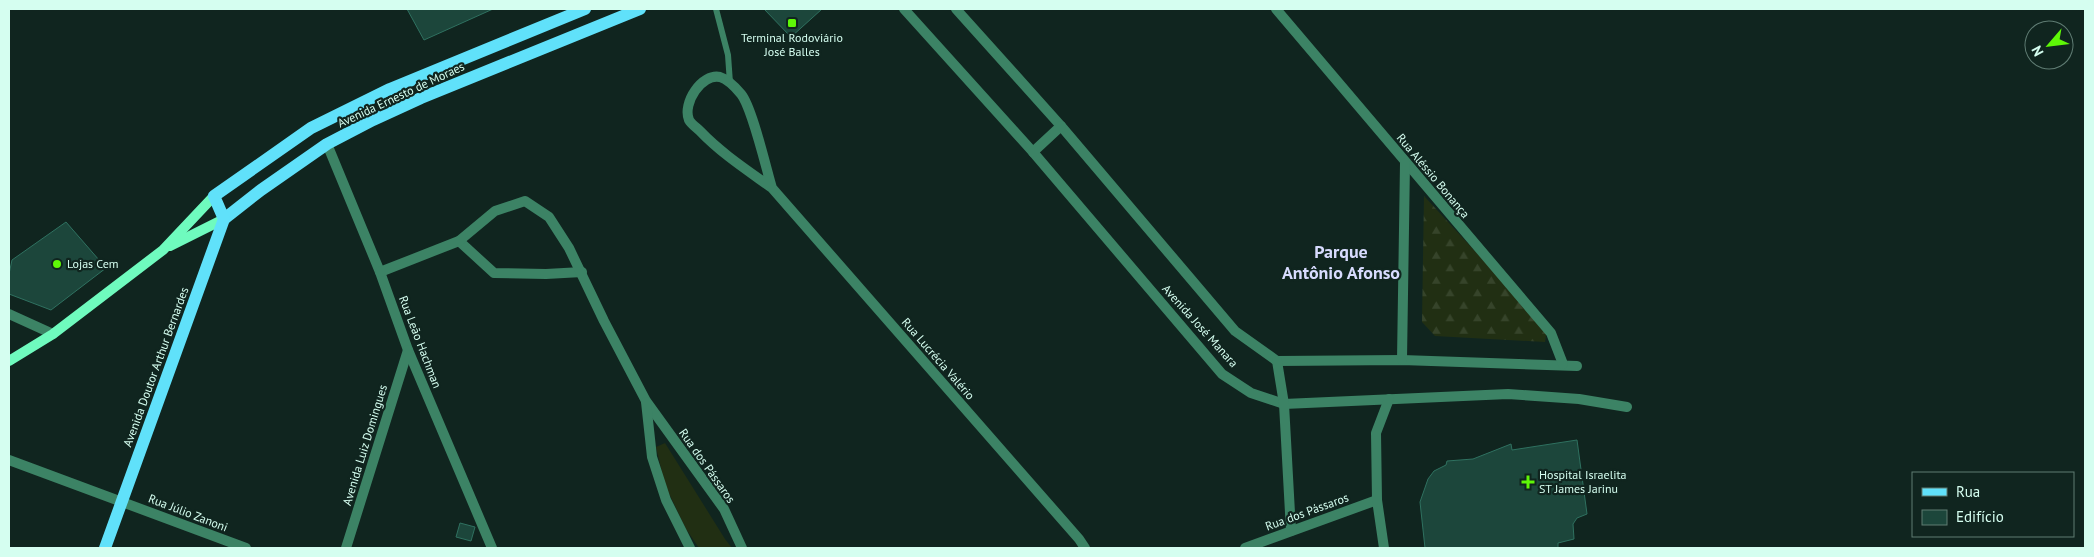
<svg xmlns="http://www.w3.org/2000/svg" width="2094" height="557" font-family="'PT Sans',sans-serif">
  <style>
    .forest { fill: url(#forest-firs) }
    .park { fill: #212f13 }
    .building { fill: #1c463b; stroke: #2f7160 }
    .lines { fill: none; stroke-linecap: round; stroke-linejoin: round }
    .lane { stroke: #3c8365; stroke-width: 6 }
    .street { stroke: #3c8365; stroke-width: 10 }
    .secondary { stroke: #6ffbbe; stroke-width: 10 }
    .primary { stroke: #60e1fa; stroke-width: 12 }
    .poi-dot { fill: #5ef707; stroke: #10251f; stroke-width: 2 }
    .labels { text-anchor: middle; stroke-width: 4.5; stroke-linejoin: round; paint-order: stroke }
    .poi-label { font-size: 12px; fill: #d5fef0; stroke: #10251f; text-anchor: start }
    .street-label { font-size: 12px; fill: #d5fef0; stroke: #10251f }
    .district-label { font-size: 18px; font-weight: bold; fill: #d7dbfe; stroke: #10251f }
  </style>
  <defs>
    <pattern id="forest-firs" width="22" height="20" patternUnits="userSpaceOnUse" patternTransform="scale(1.25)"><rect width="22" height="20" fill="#212f13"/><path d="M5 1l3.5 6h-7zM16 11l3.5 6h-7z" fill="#36442a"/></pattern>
  </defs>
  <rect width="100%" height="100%" fill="#10251f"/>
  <path class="forest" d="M 1424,196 L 1547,329 L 1545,342 L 1435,336 L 1422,322 Z"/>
  <path class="park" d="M 665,443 L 725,539 L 732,548 L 699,548 L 686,529 L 665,485 L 656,447 Z"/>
  <g class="building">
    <path d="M 407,9 L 493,9 L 424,40 Z"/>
    <path d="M 764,9 L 822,9 L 791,37 Z"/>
    <path d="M 66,222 L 106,268 L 51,310 L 9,294 L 9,274 L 12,260 Z"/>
    <path d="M 1577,440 L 1587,514 L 1577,518 L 1573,524 L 1574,539 L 1558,543 L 1558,548 L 1425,548 L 1420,502 L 1428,479 L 1434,471 L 1446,465 L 1447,461 L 1473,459 L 1511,444 L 1512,450 Z"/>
    <path d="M 460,523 L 475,527 L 471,541 L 456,537 Z"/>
  </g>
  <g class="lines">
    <path class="lane" d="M 716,9 L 728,55 L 730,83"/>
    <g class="street">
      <path d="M 904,9 L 1033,152 L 1222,374 L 1251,393 L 1284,404 L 1508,394 L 1579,399 L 1627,407"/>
      <path d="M 956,9 L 1061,126 L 1235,331 L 1277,361 L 1402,360 L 1577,366"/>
      <path d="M 1276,9 L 1551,333 L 1563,364"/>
      <path d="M 327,144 L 380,272 L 408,350 L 492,548"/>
      <path d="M 1033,152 L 1061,126"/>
      <path d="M 772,188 C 766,168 752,107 741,94 C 736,88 727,79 720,77 C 702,73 682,103 689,120 C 691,124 697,128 700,131 C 721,153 747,170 772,188 L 1079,539 L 1085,548"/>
      <path d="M 459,241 L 494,273 L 546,274 L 582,272"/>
      <path d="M 380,272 L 459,241 L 495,211 L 525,201 L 549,217 L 569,248 L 604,321 L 646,401 L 724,509 L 742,548"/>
      <path d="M 9,314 L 53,334"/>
      <path d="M 1402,360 L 1405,163"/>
      <path d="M 1277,361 L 1284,404 L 1291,531"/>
      <path d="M 646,402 L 652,457 L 666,500 L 690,548"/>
      <path d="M 9,460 L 246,548"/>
      <path d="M 346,548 L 408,350"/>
      <path d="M 1245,548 L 1377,500"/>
      <path d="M 1384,548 L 1377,500 L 1376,433 L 1389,399"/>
    </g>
    <g class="secondary">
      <path d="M 170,246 L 224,219"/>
      <path d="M 9,361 L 53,334 L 163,250 L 214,196"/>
    </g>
    <g class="primary">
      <path d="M 224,219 L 261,190 L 327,144 L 373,120 L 421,98 L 640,9"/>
      <path d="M 105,548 L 224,219 L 214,196 L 311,128 L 390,89 L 585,9"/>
    </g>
  </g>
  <g class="poi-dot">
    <rect x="787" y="18" width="10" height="10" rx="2.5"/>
    <circle cx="57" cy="264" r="5"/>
    <path d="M1525.5 474.5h5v5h5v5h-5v5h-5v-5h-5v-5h5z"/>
  </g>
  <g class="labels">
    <g class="poi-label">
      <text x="792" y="42" text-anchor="middle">Terminal Rodoviário<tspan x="792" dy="14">José Balles</tspan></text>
      <text x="67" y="268">Lojas Cem</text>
      <text x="1539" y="479">Hospital Israelita<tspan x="1539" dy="14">ST James Jarinu</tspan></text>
    </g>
    <g class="street-label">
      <text transform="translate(401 95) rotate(-25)" y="4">Avenida Ernesto de Moraes</text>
      <text transform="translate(1433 176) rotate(50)" y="4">Rua Aléssio Bonança</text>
      <text transform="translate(1200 326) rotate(48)" y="4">Avenida José Manara</text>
      <text transform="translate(420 342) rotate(69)" y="4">Rua Leão Hachman</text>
      <text transform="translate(938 359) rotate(49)" y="4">Rua Lucrécia Valério</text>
      <text transform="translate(156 367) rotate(-70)" y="4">Avenida Doutor Arthur Bernardes</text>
      <text transform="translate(365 445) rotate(-73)" y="4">Avenida Luiz Domingues</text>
      <text transform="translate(707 466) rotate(55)" y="4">Rua dos Pássaros</text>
      <text transform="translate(1307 512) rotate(-20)" y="4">Rua dos Pássaros</text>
      <text transform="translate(188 513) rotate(21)" y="4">Rua Júlio Zanoni</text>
    </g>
    <g class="district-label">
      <text x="1341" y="258">Parque<tspan x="1341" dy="21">Antônio Afonso</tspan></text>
    </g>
  </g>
  <rect width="2094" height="557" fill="none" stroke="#d5fef0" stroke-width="20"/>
  <rect x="1912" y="472" width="162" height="65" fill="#10251f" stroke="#5f7c73"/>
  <rect x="1922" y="488" width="25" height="8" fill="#60e1fa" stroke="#5f7c73"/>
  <text x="1956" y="497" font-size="15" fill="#d5fef0">Rua</text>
  <rect x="1922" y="510" width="25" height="15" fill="#1c463b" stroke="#5f7c73"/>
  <text x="1956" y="522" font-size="15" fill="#d5fef0">Edifício</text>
  <g transform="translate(2049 45) rotate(242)"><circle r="24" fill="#10251f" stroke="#5f7c73"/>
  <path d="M0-4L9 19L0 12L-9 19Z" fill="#5ef707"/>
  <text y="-8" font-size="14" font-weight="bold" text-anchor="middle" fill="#d5fef0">N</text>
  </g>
</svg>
